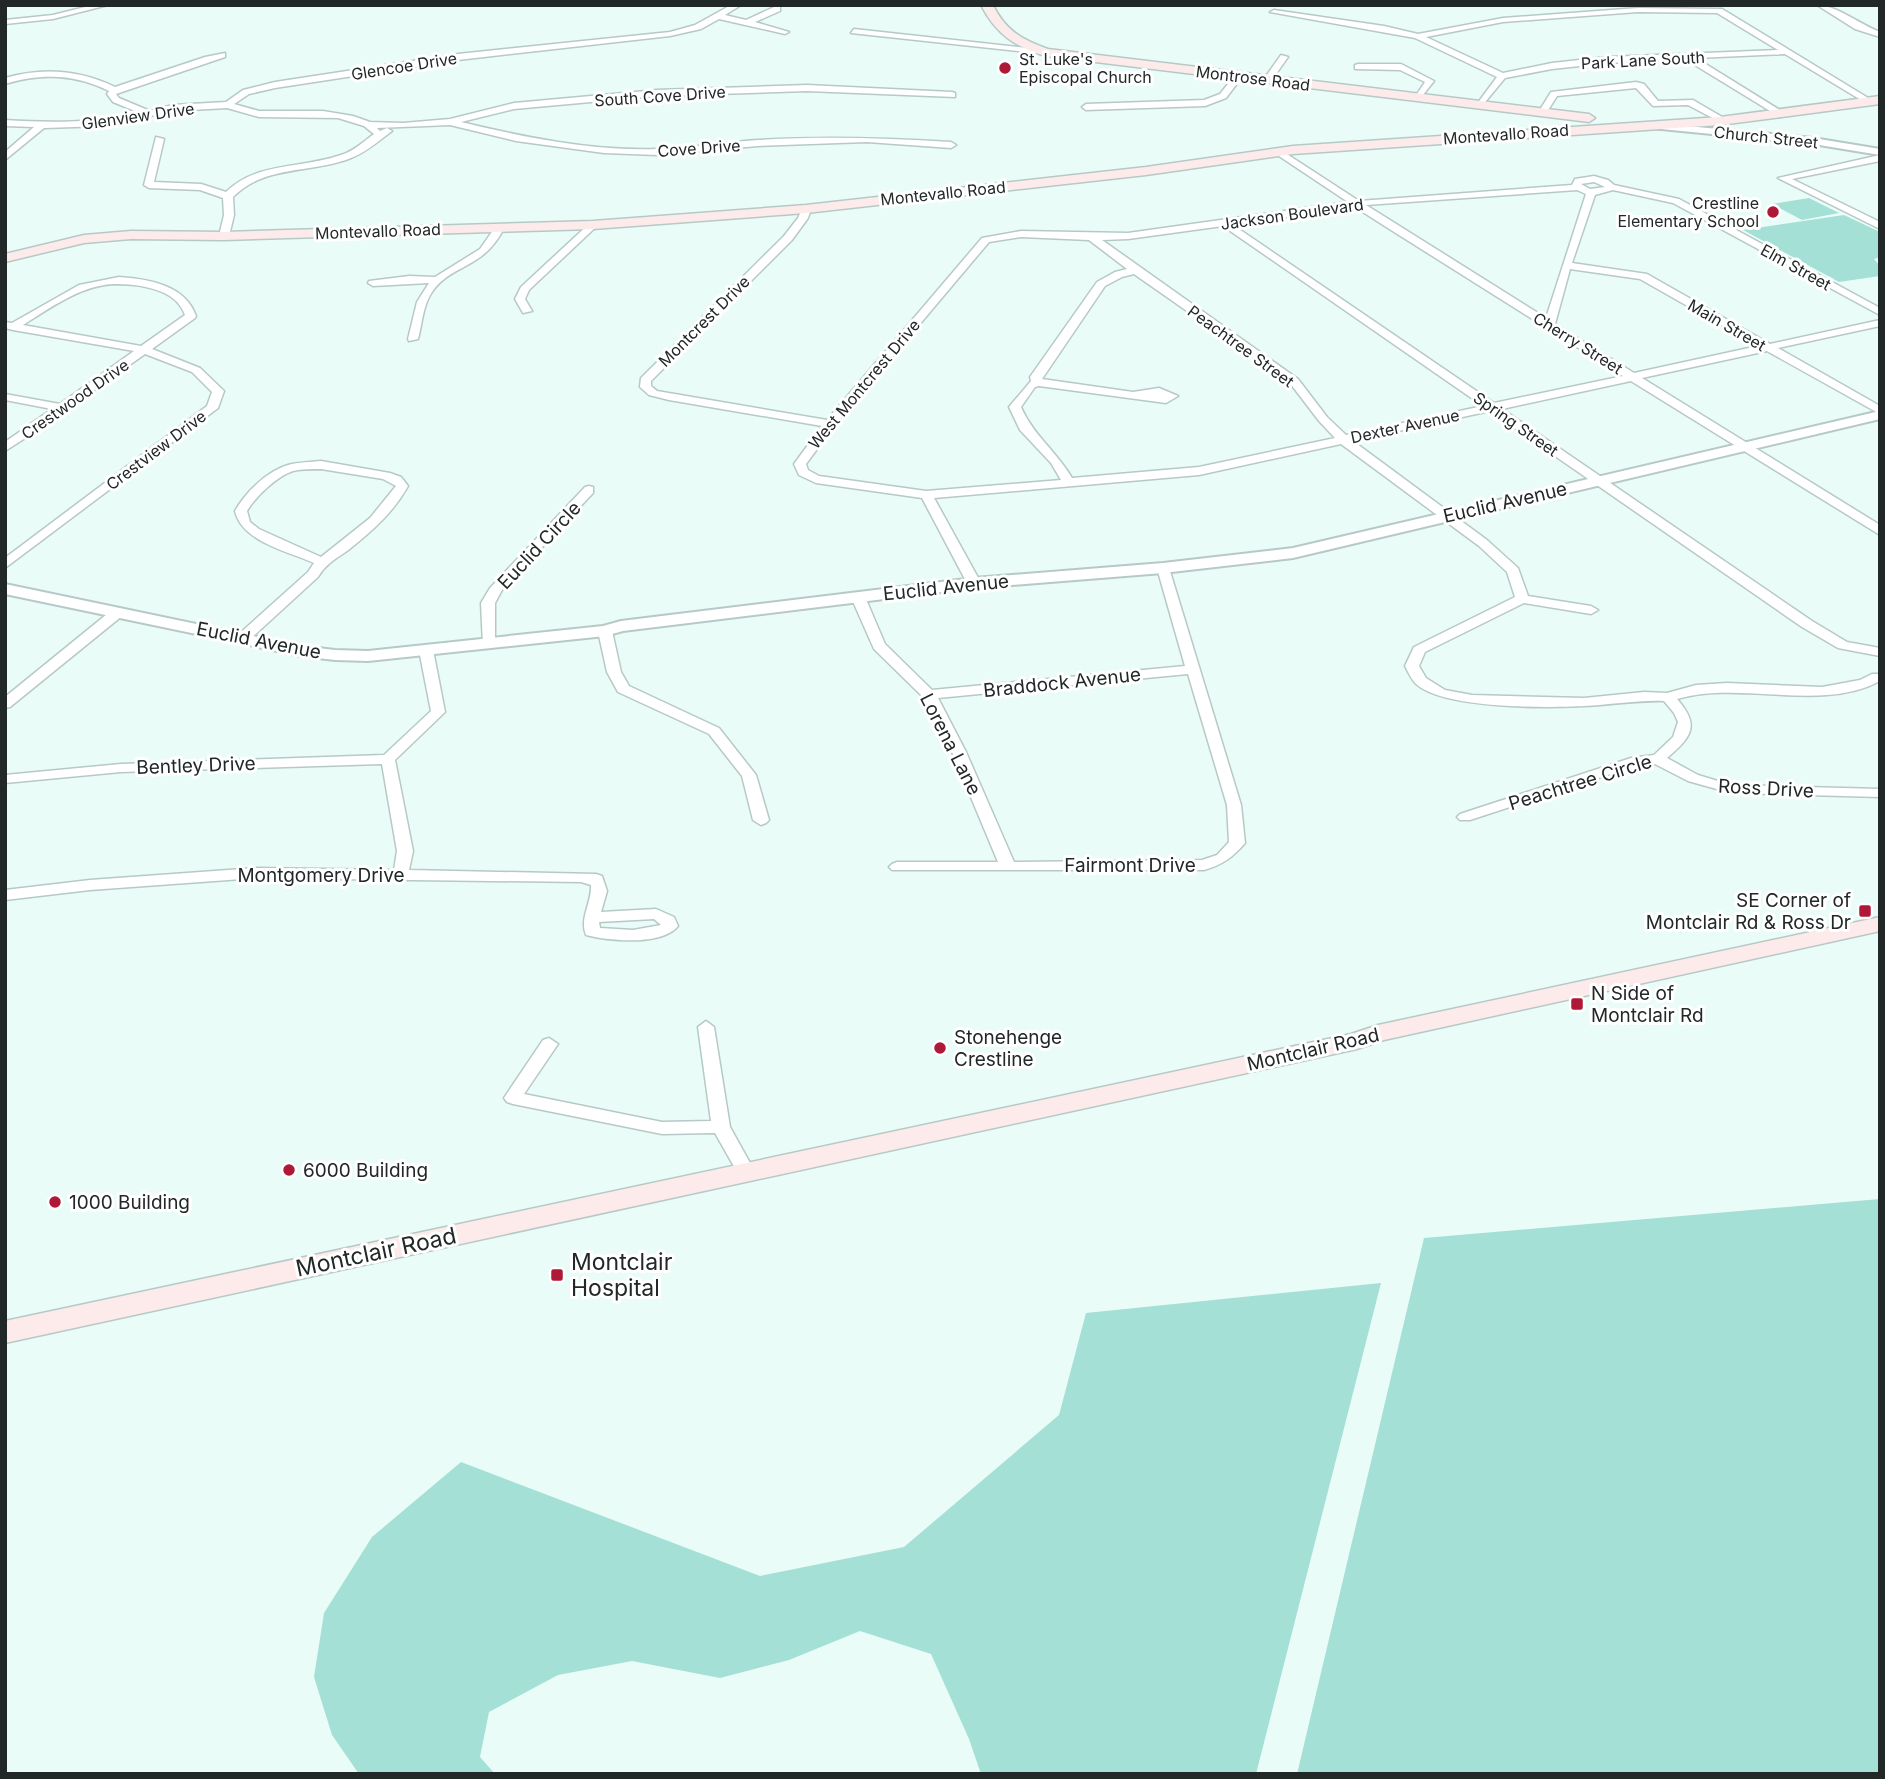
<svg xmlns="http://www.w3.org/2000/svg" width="1885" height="1779" font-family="Inter,sans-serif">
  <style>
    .green { fill: #a4e0d6 }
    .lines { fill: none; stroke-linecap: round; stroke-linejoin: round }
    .minor-casing { stroke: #b7c9c6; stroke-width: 3 }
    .tertiary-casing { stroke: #b7c9c6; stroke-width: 4 }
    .secondary-casing { stroke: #b7c9c6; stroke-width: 3 }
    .minor { fill: #fff; fill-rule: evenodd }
    .tertiary { fill: #fff; fill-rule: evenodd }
    .secondary { fill: #fdebeb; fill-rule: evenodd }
    .poi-dot { fill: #ae1937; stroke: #fff; stroke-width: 2.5 }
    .labels { text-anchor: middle; stroke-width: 6; stroke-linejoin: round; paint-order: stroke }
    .far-poi-label { font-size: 16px; fill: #212827; stroke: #fff; text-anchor: start }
    .far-street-label { font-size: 16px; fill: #212827; stroke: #fff }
    .street-label { font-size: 19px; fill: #212827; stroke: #fff }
    .poi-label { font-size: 19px; fill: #212827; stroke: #fff; text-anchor: start }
    .near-street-label { font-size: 23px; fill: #212827; stroke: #fff }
    .near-poi-label { font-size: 23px; fill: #212827; stroke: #fff; text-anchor: start }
  </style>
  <rect width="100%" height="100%" fill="#e9fcf8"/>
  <g class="green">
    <path d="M 1809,198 L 1839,213 L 1802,220 L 1772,204 Z"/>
    <path d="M 1844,215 L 1880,232 L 1880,257 L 1874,259 L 1880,266 L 1880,276 L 1839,282 L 1743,230 Z"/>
    <path d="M 1880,1199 L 1880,1774 L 1297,1774 L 1424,1238 Z"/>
    <path d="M 1381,1283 L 1256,1774 L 981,1774 L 969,1739 L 931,1654 L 860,1631 L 789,1660 L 720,1678 L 632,1661 L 558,1675 L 489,1712 L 480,1757 L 495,1774 L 359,1774 L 332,1735 L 314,1677 L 324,1613 L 372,1537 L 461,1462 L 760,1576 L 904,1547 L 1059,1415 L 1086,1313 Z"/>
  </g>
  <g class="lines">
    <defs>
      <g id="minor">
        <path d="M 93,5 L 108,5 L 53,19 L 5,24 L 5,20 L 53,15 Z"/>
        <path d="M 731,5 L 741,5 L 725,15 L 746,20 L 774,7 L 780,7 L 780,11 L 755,22 L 789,32 L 785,34 L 719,19 L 701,29 L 670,36 L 458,60 L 275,88 L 249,94 L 234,104 L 259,111 L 323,111 L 353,116 L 370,122 L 403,123 L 450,119 L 514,103 L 657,90 L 807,85 L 952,92 L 955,93 L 955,97 L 807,91 L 657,96 L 514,109 L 461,122 C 524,137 591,151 657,149 C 691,148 725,142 758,140 C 823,136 886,138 951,142 L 956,145 L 951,148 L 867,142 L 758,146 L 657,155 L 604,153 L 516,141 L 450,125 L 377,128 L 380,131 L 387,128 L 392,131 C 380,140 365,153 351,158 C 311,174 266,164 233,197 L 234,215 L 229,236 L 224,239 L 219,236 L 224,215 L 223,198 L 200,190 L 149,188 L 144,185 L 156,137 L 164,139 L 154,182 L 201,184 L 226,192 C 258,161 302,169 341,155 C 354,151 363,142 374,134 L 364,126 L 338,118 L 259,117 L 227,108 L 173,111 L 106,126 L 44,128 L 5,160 L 5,152 L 34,127 L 5,126 L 5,120 C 51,123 95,123 140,113 L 113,102 L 107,94 L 109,91 C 75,74 42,73 5,84 L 5,78 C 43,67 80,70 115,87 L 205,57 L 225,53 L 225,57 L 116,94 L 119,98 L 150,111 L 173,105 L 226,102 L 243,90 L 275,82 L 458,54 L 670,32 L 695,25 Z"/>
        <path d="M 1817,5 C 1836,5 1861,25 1880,32 L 1880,37 L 1855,29 Z"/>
        <path d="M 1638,8 L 1722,9 L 1873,101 L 1866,103 L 1785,54 L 1696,58 L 1783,112 L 1783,116 L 1780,117 L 1685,59 L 1607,63 L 1552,69 L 1505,78 L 1481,107 L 1477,104 L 1497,77 L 1415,38 L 1270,12 L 1274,10 L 1384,26 L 1418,34 L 1503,18 ZM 1638,12 L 1717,13 L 1778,50 L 1607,57 L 1552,63 L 1503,73 L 1426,37 L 1503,22 Z"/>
        <path d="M 854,29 L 1046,50 L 1050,52 L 1046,54 L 851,33 Z"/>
        <path d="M 1281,55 L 1288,57 L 1271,81 L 1265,81 L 1264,79 Z"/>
        <path d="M 1358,64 L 1401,64 L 1434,81 L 1419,100 L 1415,97 L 1425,82 L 1400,70 L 1355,69 L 1355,65 Z"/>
        <path d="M 1235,75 L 1242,77 L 1226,98 L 1205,106 L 1086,110 L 1082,107 L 1086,104 L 1204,100 L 1220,94 Z"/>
        <path d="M 1636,82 L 1644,84 L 1658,101 L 1693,100 L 1729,121 L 1722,123 L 1688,105 L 1653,106 L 1636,88 L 1557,96 L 1545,115 L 1538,113 L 1551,92 Z"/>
        <path d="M 1279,149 L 1359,201 L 1572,185 L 1575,179 L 1594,176 L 1608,180 L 1614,185 L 1679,199 L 1880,308 L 1880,315 L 1673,203 L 1613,190 L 1595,195 L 1572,263 L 1647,274 L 1770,344 L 1880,320 L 1880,326 L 1778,348 L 1880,406 L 1880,414 L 1767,351 L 1642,378 L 1880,525 L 1880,535 L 1631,381 L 1502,409 L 1812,621 L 1847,642 L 1880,648 L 1880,656 L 1838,648 L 1802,627 L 1490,411 L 1353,441 L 1487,540 L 1518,568 L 1528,596 L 1591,606 L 1598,610 L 1591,614 L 1524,603 L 1425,652 L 1419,666 L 1426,678 L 1445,690 L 1472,695 L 1584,698 L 1644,692 L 1667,693 L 1696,685 L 1727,683 L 1822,687 L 1860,680 L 1872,674 L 1880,674 L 1880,681 C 1821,713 1741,680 1677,699 C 1701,726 1691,737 1667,758 L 1698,775 L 1731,785 L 1880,789 L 1880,797 L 1731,793 L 1688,781 L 1655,764 L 1638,765 L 1470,820 L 1460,820 L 1457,817 L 1460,814 L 1631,758 L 1654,755 L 1673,737 L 1678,722 L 1674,713 L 1664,701 C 1637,700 1611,705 1584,706 C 1546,708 1444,709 1416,684 C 1412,680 1408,672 1405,666 L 1414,647 L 1515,597 L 1507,572 L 1479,546 L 1341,444 L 1199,475 L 934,498 L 981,583 L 974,587 L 967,583 L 922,498 L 816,483 L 799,475 L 794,464 L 822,426 L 669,400 L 649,395 L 640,387 L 641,378 L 784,236 L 798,218 L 803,207 L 811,209 L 808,218 L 792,240 L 651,381 L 651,386 L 657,391 L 827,420 L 982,238 L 1021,231 L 1128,233 L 1348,202 L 1276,154 L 1274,152 ZM 1594,182 L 1605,187 L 1590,189 L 1581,184 ZM 1577,190 L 1586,194 L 1546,318 L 1366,205 ZM 1355,207 L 1391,230 L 1623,376 L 1494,403 L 1233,225 ZM 1223,226 L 1483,406 L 1346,435 L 1327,417 L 1298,379 L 1102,240 L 1128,239 ZM 1021,237 L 1089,240 L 1127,269 L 1115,272 L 1097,282 L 1030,377 L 1031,381 L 1009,407 L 1020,430 L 1051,463 L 1061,480 L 926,491 L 819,476 L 808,470 L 806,464 L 834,426 L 989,242 ZM 1570,269 L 1640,279 L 1758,346 L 1634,373 L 1555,324 ZM 1134,274 L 1290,383 L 1319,421 L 1335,438 L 1199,467 L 1072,478 C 1057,452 1033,435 1021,407 L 1035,387 L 1039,386 L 1166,403 L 1178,396 L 1159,388 L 1133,392 L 1042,379 L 1105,286 L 1122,277 Z"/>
        <path d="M 1880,155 L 1880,161 L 1792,179 L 1880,222 L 1880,229 L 1778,178 Z"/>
        <path d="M 590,223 L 598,225 L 529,290 L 525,299 L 532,311 L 523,313 L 515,299 L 521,287 Z"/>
        <path d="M 496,226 L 504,228 C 483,270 452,263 432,292 C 423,305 422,324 418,339 L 409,341 L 408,339 L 417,302 L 429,283 L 373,286 L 368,283 L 369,281 L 409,276 L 435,277 L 480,249 Z"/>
        <path d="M 119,277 C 149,279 185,285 196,316 L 195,318 L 152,349 L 200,368 L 224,391 L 218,408 L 5,568 L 5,558 L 207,406 L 212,392 L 192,372 L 145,354 L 70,407 L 69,410 L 5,451 L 5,442 L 52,409 L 5,400 L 5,394 L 60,404 L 134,351 L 13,330 L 5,328 L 5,322 L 12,323 L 79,285 ZM 113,284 C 138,284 176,288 185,315 L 141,346 L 23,325 C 50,308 80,286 113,284 Z"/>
        <path d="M 321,461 L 390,473 L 401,477 L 408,486 C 393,513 371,532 347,551 C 335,559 325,565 318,577 L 249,640 L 239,640 L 237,637 L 239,634 L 308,572 L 314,563 C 288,551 242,542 235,511 C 245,493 267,471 288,465 C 298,462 310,462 321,461 ZM 321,469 L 383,479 L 396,486 L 370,518 L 321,557 L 259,529 L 250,522 L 247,511 C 255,497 277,476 293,471 C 302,469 312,469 321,469 Z"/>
        <path d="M 589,486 L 593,487 L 593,493 L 502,590 L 495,603 L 495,642 L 493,645 L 483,645 L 481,603 L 490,588 L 585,487 Z"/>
        <path d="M 1163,564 L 1169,568 L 1241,805 L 1245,843 C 1233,857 1222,865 1204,870 L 892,870 L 889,867 L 892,864 L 897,862 L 998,862 L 952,752 L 923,697 L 874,649 L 851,597 L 853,594 L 858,593 L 865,597 L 885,644 L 932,690 L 1185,666 L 1157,568 ZM 1188,674 L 1227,805 L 1229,842 L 1217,855 L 1202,860 L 1014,862 L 966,752 L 938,698 Z"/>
        <path d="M 117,609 L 122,610 L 122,616 L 10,707 L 5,708 L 5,697 L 112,610 Z"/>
        <path d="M 605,627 L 612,631 L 621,672 L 629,686 L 719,728 L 756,775 L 769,820 L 766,823 L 761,825 L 753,820 L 742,776 L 709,734 L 618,692 L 607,672 L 598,631 Z"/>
        <path d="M 426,646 L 433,650 L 445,712 L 395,760 L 413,851 L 409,870 L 596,874 L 602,876 L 607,891 L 601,912 L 656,909 L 674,917 L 678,926 C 662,946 609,941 586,935 C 579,918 592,903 591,885 L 581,882 L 256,878 L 90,890 L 5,900 L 5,890 L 90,880 L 256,868 L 394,870 L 397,851 L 382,764 L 121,772 L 5,783 L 5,775 L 121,764 L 384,755 L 431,711 L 419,650 ZM 654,919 L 661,925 L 633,930 L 600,928 L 599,922 Z"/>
        <path d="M 706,1021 L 714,1027 L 730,1127 L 755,1172 L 752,1177 L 740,1177 L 715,1133 L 662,1134 L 513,1104 L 507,1102 L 504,1098 L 543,1040 L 549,1038 L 558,1044 L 524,1094 L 662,1122 L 711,1121 L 698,1027 Z"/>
      </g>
      <g id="tertiary">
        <path d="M 1655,123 L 1813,138 L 1880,149 L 1880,155 L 1813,144 L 1651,128 L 1650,126 Z"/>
        <path d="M 1880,411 L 1880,419 L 1293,558 L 1163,573 L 974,588 L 623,631 L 605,636 L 368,661 L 335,660 L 301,656 L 5,594 L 5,584 L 301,646 L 335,650 L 368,651 L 603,626 L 621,621 L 974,578 L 1163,563 L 1293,548 Z"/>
      </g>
      <g id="secondary">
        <path d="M 981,5 L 993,5 C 1005,30 1022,40 1048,49 L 1589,114 L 1595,118 L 1589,122 L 1046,56 C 1015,47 996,34 981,5 Z"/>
        <path d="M 1880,96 L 1880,104 L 1720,125 L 1293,154 L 1146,175 L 806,213 L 593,229 L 224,240 L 131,239 L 84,243 L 5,262 L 5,254 L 84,235 L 131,231 L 224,232 L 593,221 L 806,205 L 1146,167 L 1293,146 L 1720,117 Z"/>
        <path d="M 1880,917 L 1880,931 L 1384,1040 L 1357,1049 L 5,1343 L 5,1321 L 1351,1034 L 1378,1025 Z"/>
      </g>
    </defs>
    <use href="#minor" class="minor-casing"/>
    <use href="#tertiary" class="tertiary-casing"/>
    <use href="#secondary" class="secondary-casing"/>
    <use href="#minor" class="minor"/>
    <use href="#tertiary" class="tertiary"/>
    <use href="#secondary" class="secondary"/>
  </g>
  <g class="poi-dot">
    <circle cx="1005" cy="68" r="7"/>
    <circle cx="1773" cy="212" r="7"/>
    <rect x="1858" y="904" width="14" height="14" rx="3.5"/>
    <rect x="1570" y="997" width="14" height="14" rx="3.5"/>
    <circle cx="940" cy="1048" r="7"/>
    <circle cx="289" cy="1170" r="7"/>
    <circle cx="55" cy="1202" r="7"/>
    <rect x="550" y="1268" width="14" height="14" rx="3.5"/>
  </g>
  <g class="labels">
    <g class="far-poi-label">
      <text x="1019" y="65">St. Luke's<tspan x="1019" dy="18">Episcopal Church</tspan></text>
      <text x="1759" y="209" text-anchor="end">Crestline<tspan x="1759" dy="18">Elementary School</tspan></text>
    </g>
    <g class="far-street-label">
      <text transform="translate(1643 60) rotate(-3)" y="6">Park Lane South</text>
      <text transform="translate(404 66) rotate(-9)" y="6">Glencoe Drive</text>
      <text transform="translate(1253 78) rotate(7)" y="6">Montrose Road</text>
      <text transform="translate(660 96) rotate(-4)" y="6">South Cove Drive</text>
      <text transform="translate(138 116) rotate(-8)" y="6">Glenview Drive</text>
      <text transform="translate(1506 134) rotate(-4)" y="6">Montevallo Road</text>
      <text transform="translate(1766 137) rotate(6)" y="6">Church Street</text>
      <text transform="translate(699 148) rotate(-4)" y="6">Cove Drive</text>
      <text transform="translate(943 193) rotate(-6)" y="6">Montevallo Road</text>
      <text transform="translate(1292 214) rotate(-8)" y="6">Jackson Boulevard</text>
      <text transform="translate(378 231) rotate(-2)" y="6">Montevallo Road</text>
      <text transform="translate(1796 267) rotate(29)" y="6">Elm Street</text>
      <text transform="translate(704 321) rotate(-45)" y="6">Montcrest Drive</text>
      <text transform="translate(1727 325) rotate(30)" y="6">Main Street</text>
      <text transform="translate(1578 343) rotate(32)" y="6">Cherry Street</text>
      <text transform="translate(1241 346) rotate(36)" y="6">Peachtree Street</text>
      <text transform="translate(864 384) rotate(-50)" y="6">West Montcrest Drive</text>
      <text transform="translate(75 399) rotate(-35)" y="6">Crestwood Drive</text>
      <text transform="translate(1516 424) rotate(35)" y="6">Spring Street</text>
      <text transform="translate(1405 426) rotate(-12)" y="6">Dexter Avenue</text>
      <text transform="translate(156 450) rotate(-37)" y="6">Crestview Drive</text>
    </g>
    <g class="street-label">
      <text transform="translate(1505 502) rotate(-13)" y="7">Euclid Avenue</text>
      <text transform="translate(539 545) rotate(-47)" y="7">Euclid Circle</text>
      <text transform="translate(946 587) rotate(-6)" y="7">Euclid Avenue</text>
      <text transform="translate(259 640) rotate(11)" y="7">Euclid Avenue</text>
      <text transform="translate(1062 682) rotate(-6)" y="7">Braddock Avenue</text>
      <text transform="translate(951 744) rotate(63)" y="7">Lorena Lane</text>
      <text transform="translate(196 765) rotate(-2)" y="7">Bentley Drive</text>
      <text transform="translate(1580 782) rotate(-17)" y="7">Peachtree Circle</text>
      <text transform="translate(1766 788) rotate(3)" y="7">Ross Drive</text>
      <text x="1130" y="872">Fairmont Drive</text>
      <text x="321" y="882">Montgomery Drive</text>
      <text transform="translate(1313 1049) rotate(-13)" y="7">Montclair Road</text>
    </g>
    <g class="poi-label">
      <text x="1851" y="907" text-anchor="end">SE Corner of<tspan x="1851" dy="22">Montclair Rd &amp; Ross Dr</tspan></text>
      <text x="1591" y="1000">N Side of<tspan x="1591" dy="22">Montclair Rd</tspan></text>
      <text x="954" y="1044">Stonehenge<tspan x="954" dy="22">Crestline</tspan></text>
      <text x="303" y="1177">6000 Building</text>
      <text x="69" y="1209">1000 Building</text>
    </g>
    <g class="near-street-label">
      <text transform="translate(376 1252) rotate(-12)" y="8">Montclair Road</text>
    </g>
    <g class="near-poi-label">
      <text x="571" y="1270">Montclair<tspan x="571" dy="26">Hospital</tspan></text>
    </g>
  </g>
  <rect width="1885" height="1779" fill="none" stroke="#212827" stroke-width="14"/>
</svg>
